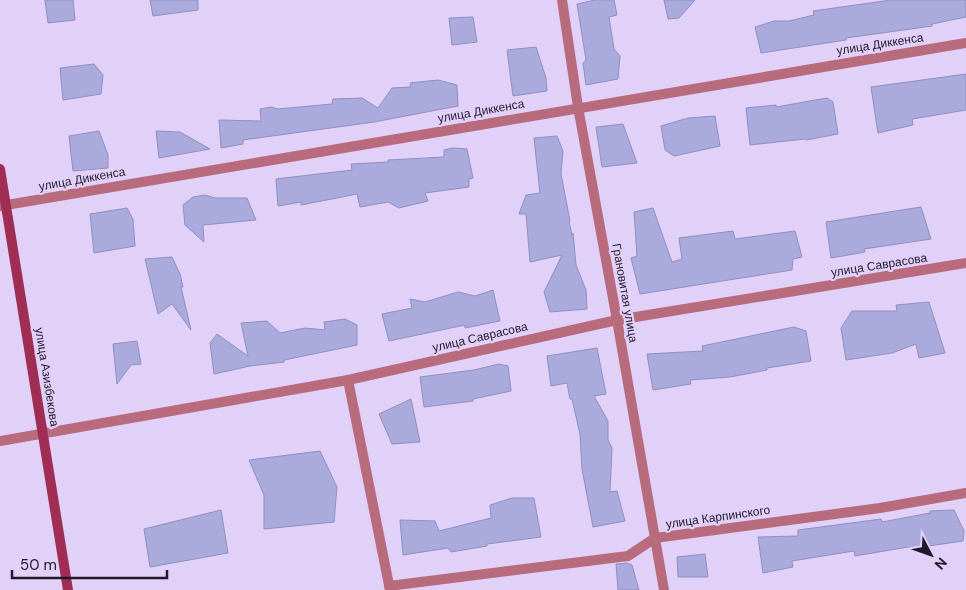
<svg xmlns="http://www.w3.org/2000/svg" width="966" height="590" font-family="'DM Sans',sans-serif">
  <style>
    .building { fill: #abaadd; stroke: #8f8fc0 }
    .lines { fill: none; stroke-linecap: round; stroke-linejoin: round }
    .street { stroke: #b96b7e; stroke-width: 10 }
    .secondary { stroke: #a02d53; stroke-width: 10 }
    .labels { text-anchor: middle; stroke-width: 4.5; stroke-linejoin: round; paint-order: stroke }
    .street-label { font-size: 12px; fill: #21182b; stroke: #e1d0f8 }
  </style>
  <rect width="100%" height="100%" fill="#e1d0f8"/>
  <g class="building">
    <path d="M 45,0 L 73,0 L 75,20 L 48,23 Z"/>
    <path d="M 150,0 L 198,0 L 198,10 L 153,16 Z"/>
    <path d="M 595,0 L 614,0 L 617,15 L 609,17 L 614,49 L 620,56 L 618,79 L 586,85 L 583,63 L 586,60 L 577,4 Z"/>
    <path d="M 664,0 L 695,0 L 679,18 L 668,19 Z"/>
    <path d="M 891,0 L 966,0 L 966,17 L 932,24 L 932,26 L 846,38 L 846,40 L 761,53 L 755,27 L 774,21 L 789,21 L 814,15 L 813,11 Z"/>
    <path d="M 473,17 L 477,42 L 452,45 L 449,18 Z"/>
    <path d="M 536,47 L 546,78 L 547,91 L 513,96 L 507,50 Z"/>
    <path d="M 94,64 L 103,75 L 101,94 L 63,100 L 60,68 Z"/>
    <path d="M 966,74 L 966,110 L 912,119 L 913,125 L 878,133 L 871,87 Z"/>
    <path d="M 438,80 L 457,85 L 458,106 L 374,122 L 243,140 L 243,144 L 221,148 L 219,120 L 261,121 L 260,109 L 271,107 L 278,109 L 332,104 L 333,99 L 362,98 L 378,108 L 392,88 L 411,87 L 410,83 Z"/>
    <path d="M 827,98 L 833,102 L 838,134 L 806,140 L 805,139 L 750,145 L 746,108 L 776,105 L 776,107 Z"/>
    <path d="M 715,116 L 720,146 L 674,156 L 665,150 L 661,126 L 688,118 Z"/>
    <path d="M 623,124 L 637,163 L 602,167 L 596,127 Z"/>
    <path d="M 99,131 L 108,155 L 108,168 L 73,171 L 69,136 Z"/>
    <path d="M 156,131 L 180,132 L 210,149 L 159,158 Z"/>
    <path d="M 557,136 L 563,151 L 561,174 L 570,221 L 569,221 L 572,235 L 573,233 L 576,265 L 586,290 L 587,309 L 550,312 L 544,292 L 562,255 L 530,262 L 526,214 L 519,214 L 526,195 L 540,193 L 534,138 Z"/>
    <path d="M 453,148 L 467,149 L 473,178 L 469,179 L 469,187 L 425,193 L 428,201 L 399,208 L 388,202 L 360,207 L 357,194 L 301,205 L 301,202 L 278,206 L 276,179 L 352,170 L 351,164 L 388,162 L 388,160 L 444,157 L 444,150 Z"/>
    <path d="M 205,195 L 215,198 L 247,198 L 256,220 L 203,225 L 204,242 L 185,225 L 183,205 L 193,197 Z"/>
    <path d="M 921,207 L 931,239 L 864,249 L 865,252 L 831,258 L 826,222 Z"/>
    <path d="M 127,208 L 133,219 L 135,246 L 94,253 L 90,214 Z"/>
    <path d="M 653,208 L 672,262 L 682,259 L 679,238 L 733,231 L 735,239 L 795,231 L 802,257 L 793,259 L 792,270 L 640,294 L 631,258 L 637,256 L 634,212 Z"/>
    <path d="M 172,257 L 180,274 L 183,287 L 181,287 L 191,330 L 172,304 L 158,314 L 145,259 Z"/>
    <path d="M 493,290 L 500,321 L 465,328 L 465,325 L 389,341 L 382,314 L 412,308 L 410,299 L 425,302 L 458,292 L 475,296 Z"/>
    <path d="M 929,302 L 945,353 L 919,358 L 916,344 L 892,353 L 846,360 L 841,328 L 852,311 L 897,311 L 896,305 Z"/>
    <path d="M 345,319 L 357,325 L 357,345 L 284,360 L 284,362 L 250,366 L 214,374 L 210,343 L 217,334 L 248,356 L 241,323 L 267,321 L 280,333 L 305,328 L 325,330 L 324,322 Z"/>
    <path d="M 794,327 L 806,331 L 811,361 L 767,368 L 767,370 L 730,377 L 690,380 L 691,384 L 653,390 L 647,354 L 703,351 L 702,346 Z"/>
    <path d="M 137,341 L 141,364 L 131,365 L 117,384 L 113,344 Z"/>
    <path d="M 597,348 L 606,394 L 594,396 L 608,421 L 608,440 L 612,448 L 610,492 L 617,491 L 625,521 L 593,527 L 582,469 L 580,434 L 572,399 L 570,399 L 567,383 L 551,386 L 547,356 Z"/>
    <path d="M 499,364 L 508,366 L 511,391 L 473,399 L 473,401 L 424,407 L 420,377 L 474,370 Z"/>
    <path d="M 411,399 L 420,442 L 392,444 L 379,414 Z"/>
    <path d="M 320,451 L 337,487 L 334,522 L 264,529 L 264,495 L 249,460 Z"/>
    <path d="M 512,498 L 534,498 L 541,537 L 487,544 L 487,546 L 451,552 L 448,548 L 403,555 L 400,520 L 435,521 L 439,531 L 491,518 L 490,505 Z"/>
    <path d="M 221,510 L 228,553 L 150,567 L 144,529 Z"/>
    <path d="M 954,510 L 964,531 L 963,541 L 908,549 L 908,547 L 855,556 L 854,551 L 792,561 L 793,567 L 763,573 L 758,537 L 798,536 L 798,530 L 881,519 L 882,522 L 930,513 L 930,511 Z"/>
    <path d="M 705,554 L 708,577 L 678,577 L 677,557 Z"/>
    <path d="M 627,563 L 632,565 L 639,590 L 618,590 L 616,564 Z"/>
  </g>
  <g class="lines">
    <g class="street">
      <path d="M 562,0 L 578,107 L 617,320 L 664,590"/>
      <path d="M 0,206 L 966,43"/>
      <path d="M 348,380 L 390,590"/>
      <path d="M 0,441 L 348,380 L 617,320 L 966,263"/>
      <path d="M 389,586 L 628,556 L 655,538 L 880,508 L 966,493"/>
    </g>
    <path class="secondary" d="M 0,169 L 68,590"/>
  </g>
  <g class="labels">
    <g class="street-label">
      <text transform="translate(880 44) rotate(-9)" y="4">улица Диккенса</text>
      <text transform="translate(481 111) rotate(-10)" y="4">улица Диккенса</text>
      <text transform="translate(82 179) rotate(-10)" y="4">улица Диккенса</text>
      <text transform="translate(879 265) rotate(-9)" y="4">улица Саврасова</text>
      <text transform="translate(625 293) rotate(80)" y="4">Грановитая улица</text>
      <text transform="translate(480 337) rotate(-13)" y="4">улица Саврасова</text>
      <text transform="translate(47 377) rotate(81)" y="4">улица Азизбекова</text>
      <text transform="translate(718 517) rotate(-8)" y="4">улица Карпинского</text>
    </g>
  </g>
  <g transform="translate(931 555) rotate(131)" stroke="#e1d0f8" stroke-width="4" paint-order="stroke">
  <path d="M0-4L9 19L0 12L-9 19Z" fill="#21182b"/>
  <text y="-8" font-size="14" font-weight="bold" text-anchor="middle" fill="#21182b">N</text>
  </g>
  <path d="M12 570v8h155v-8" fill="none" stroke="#21182b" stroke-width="2.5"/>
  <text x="20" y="570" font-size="15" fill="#21182b" stroke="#e1d0f8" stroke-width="4" paint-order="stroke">50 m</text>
</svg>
